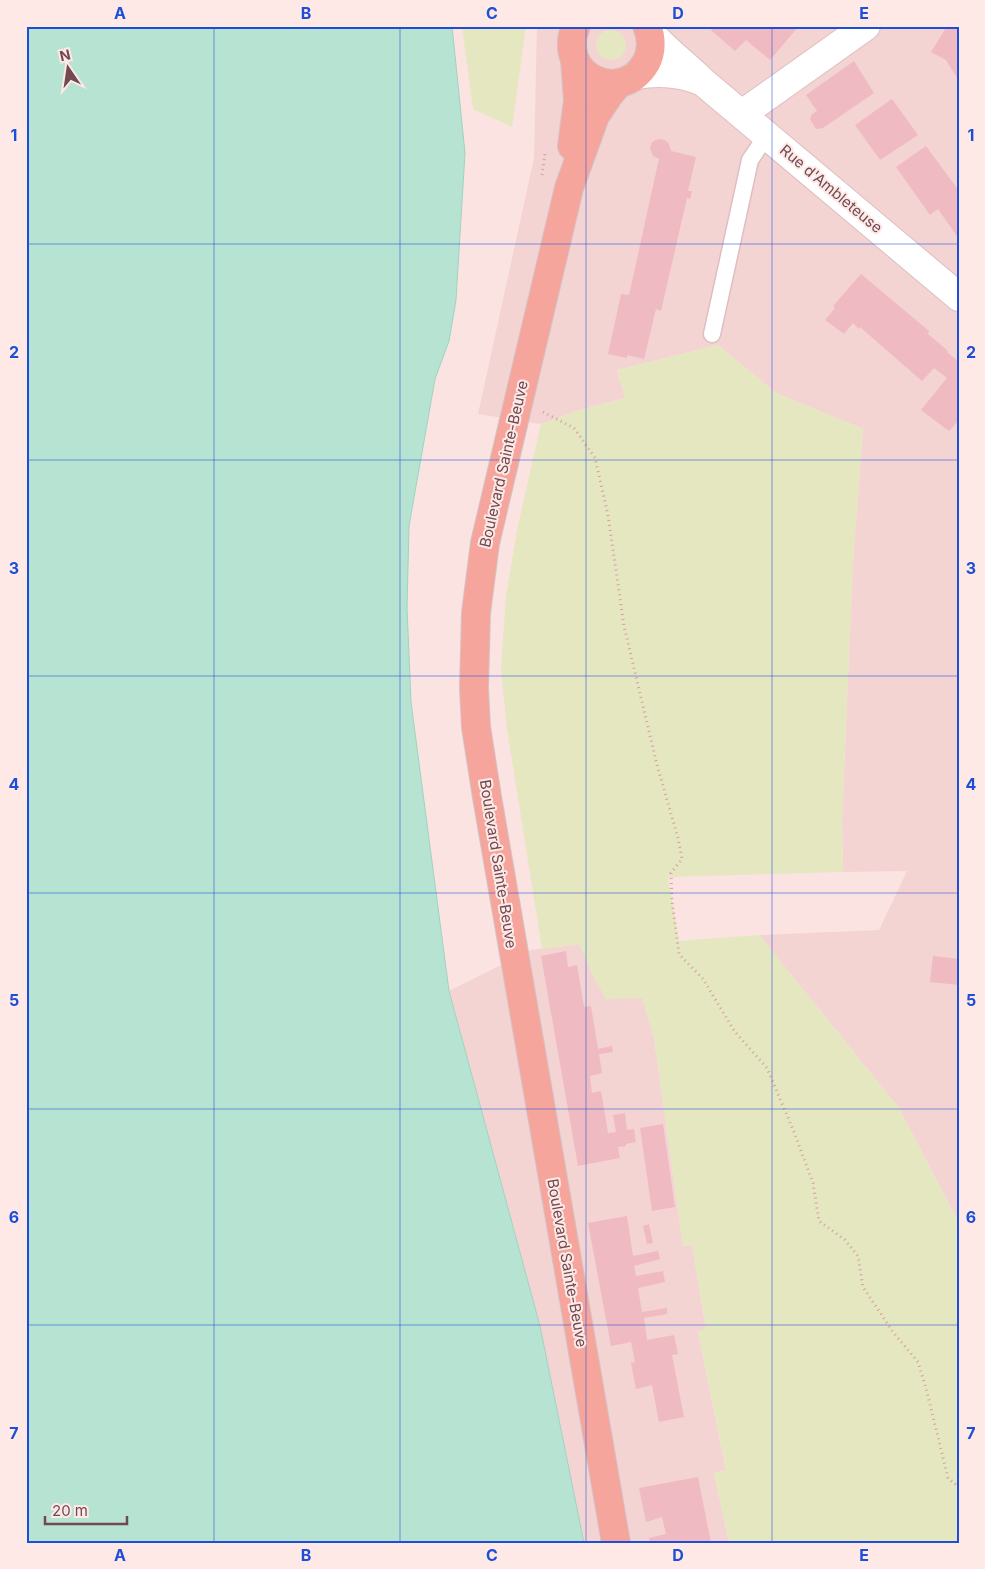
<svg xmlns="http://www.w3.org/2000/svg" width="985" height="1569" font-family="Inter,sans-serif">
  <style>
    .residential { fill: #f4d4d3 }
    .green { fill: #e5e7c1 }
    .water { fill: #b7e3d2; stroke: #9ed4c0 }
    .building { fill: #efbac1 }
    .lines { fill: none; stroke-linecap: round; stroke-linejoin: round }
    .service-casing { stroke: #debec0; stroke-width: 19 }
    .minor-casing { stroke: #debec0; stroke-width: 30 }
    .tertiary-casing { stroke: #debec0; stroke-width: 30 }
    .primary-casing { stroke: #d1c5c7; stroke-width: 30 }
    .path { stroke: #d39ea6; stroke-width: 3; stroke-dasharray: 1 4; stroke-linecap: butt }
    .service { stroke: #fff; stroke-width: 16 }
    .minor { stroke: #fff; stroke-width: 28 }
    .tertiary { stroke: #fff; stroke-width: 28 }
    .primary { stroke: #f6a59d; stroke-width: 28 }
    .grid { fill: none; stroke: #1d4ed8; stroke-width: 1; stroke-opacity: 0.55 }
    .labels { text-anchor: middle; stroke-width: 4; stroke-linejoin: round; paint-order: stroke }
    .street-label { font-size: 15px; fill: #704a50; stroke: #fee9e7 }
    .neatline { fill: none; stroke: #1d4ed8; stroke-width: 2 }
    .grid-label { font-size: 16px; text-anchor: middle; font-weight: bold; fill: #1d4ed8 }
  </style>
  <rect width="100%" height="100%" fill="#fbe3e1"/>
  <g class="residential">
    <path d="M 537,26 L 959,26 L 959,1223 L 899,1108 L 759,935 L 879,930 L 907,871 L 843,872 L 842,820 L 853,561 L 863,429 L 776,393 L 718,345 L 617,370 L 625,398 L 577,411 L 541,424 L 478,414 L 534,158 Z"/>
    <path d="M 580,944 L 593,976 L 642,997 L 654,1038 L 683,1246 L 692,1245 L 706,1330 L 698,1332 L 726,1470 L 714,1473 L 729,1543 L 584,1543 L 540,1326 L 449,991 L 531,950 Z"/>
  </g>
  <g class="green">
    <path d="M 462,26 L 526,26 L 512,127 L 473,109 Z"/>
    <circle cx="611" cy="45" r="15"/>
    <path d="M 718,345 L 776,393 L 863,429 L 853,561 L 842,820 L 843,872 L 668,877 L 679,941 L 759,935 L 899,1108 L 959,1223 L 959,1543 L 729,1543 L 714,1473 L 726,1470 L 698,1331 L 706,1329 L 692,1245 L 683,1246 L 654,1038 L 642,998 L 606,999 L 593,976 L 579,944 L 542,949 L 507,729 L 501,669 L 506,596 L 517,530 L 541,424 L 577,411 L 625,398 L 617,370 Z"/>
  </g>
  <path class="water" d="M 26,26 L 452,26 L 465,153 L 456,300 L 449,341 L 435,379 L 409,526 L 407,608 L 411,702 L 449,991 L 540,1326 L 584,1543 L 26,1543 Z"/>
  <g class="building">
    <path d="M 714,26 L 799,26 L 770,60 L 746,40 L 735,51 L 711,30 Z"/>
    <path d="M 947,26 L 952,26 L 959,30 L 959,81 L 946,60 L 931,52 Z"/>
    <path d="M 854,61 L 874,93 L 823,128 L 816,129 L 810,119 L 812,114 L 817,111 L 806,95 Z"/>
    <path d="M 892,99 L 918,135 L 880,160 L 855,125 Z"/>
    <path d="M 658,139 L 665,140 L 669,144 L 671,151 L 696,157 L 688,191 L 692,191 L 690,199 L 687,198 L 661,311 L 656,309 L 644,359 L 627,355 L 627,358 L 608,354 L 621,294 L 629,295 L 659,159 L 653,156 L 650,149 L 652,142 Z"/>
    <path d="M 926,146 L 959,191 L 959,239 L 938,209 L 930,215 L 896,167 Z"/>
    <path d="M 861,274 L 929,331 L 928,334 L 948,351 L 947,352 L 959,362 L 959,420 L 949,431 L 921,410 L 947,378 L 934,368 L 922,381 L 860,327 L 859,329 L 853,323 L 844,334 L 825,320 L 835,308 L 833,306 Z"/>
    <path d="M 566,951 L 568,967 L 577,965 L 584,1007 L 591,1006 L 598,1049 L 612,1046 L 613,1052 L 599,1054 L 602,1073 L 590,1076 L 592,1093 L 601,1091 L 608,1133 L 616,1132 L 613,1115 L 625,1113 L 627,1130 L 634,1129 L 636,1142 L 626,1144 L 626,1146 L 618,1147 L 620,1158 L 578,1166 L 541,956 Z"/>
    <path d="M 933,956 L 959,959 L 959,985 L 930,982 Z"/>
    <path d="M 663,1124 L 675,1207 L 652,1211 L 640,1128 Z"/>
    <path d="M 627,1216 L 633,1256 L 658,1251 L 660,1259 L 634,1266 L 636,1276 L 663,1271 L 665,1282 L 638,1288 L 642,1312 L 667,1308 L 667,1314 L 644,1318 L 647,1340 L 674,1335 L 678,1354 L 672,1355 L 684,1417 L 659,1422 L 652,1385 L 636,1389 L 631,1363 L 635,1362 L 631,1342 L 611,1346 L 588,1223 Z"/>
    <path d="M 649,1224 L 653,1243 L 647,1244 L 643,1226 Z"/>
    <path d="M 698,1477 L 711,1543 L 650,1543 L 649,1538 L 666,1534 L 662,1517 L 646,1522 L 639,1488 Z"/>
  </g>
  <g class="lines">
    <defs>
      <path id="service" d="M 712,334 L 750,160 L 767,135"/>
      <path id="minor" d="M 742,114 L 866,26"/>
      <g id="tertiary">
        <path d="M 649,31 C 665,50 685,64 703,82 L 959,297"/>
        <path d="M 636,75 C 659,71 679,72 701,81"/>
      </g>
      <g id="primary">
        <path d="M 576,26 C 555,74 620,107 646,63 C 652,52 652,38 647,26"/>
        <path d="M 572,146 L 578,100 L 575,61"/>
        <path d="M 616,1543 L 487,797 L 476,727 L 474,688 L 476,613 L 485,543 L 569,188 L 595,116 L 609,95 L 619,83"/>
      </g>
    </defs>
    <use href="#service" class="service-casing"/>
    <use href="#minor" class="minor-casing"/>
    <use href="#tertiary" class="tertiary-casing"/>
    <use href="#primary" class="primary-casing"/>
    <g class="path">
      <path d="M 542,175 L 545,154"/>
      <path d="M 543,412 L 574,428 L 595,458 L 608,515 L 624,626 L 657,765 L 678,838 L 682,859 L 671,873 L 672,901 L 679,954 L 703,979 L 735,1032 L 767,1068 L 794,1132 L 813,1183 L 819,1221 L 845,1240 L 858,1256 L 863,1287 L 893,1332 L 918,1362 L 927,1392 L 948,1478 L 959,1487"/>
    </g>
    <use href="#service" class="service"/>
    <use href="#minor" class="minor"/>
    <use href="#tertiary" class="tertiary"/>
    <use href="#primary" class="primary"/>
  </g>
  <path class="grid" d="M 214,26 L 214,1543M 400,26 L 400,1543M 586,26 L 586,1543M 772,26 L 772,1543M 26,244 L 959,244M 26,460 L 959,460M 26,676 L 959,676M 26,893 L 959,893M 26,1109 L 959,1109M 26,1325 L 959,1325"/>
  <g class="labels">
    <g class="street-label">
      <text transform="translate(831 189) rotate(40)" y="5">Rue d'Ambleteuse</text>
      <text transform="translate(504 464) rotate(-77)" y="5">Boulevard Sainte-Beuve</text>
      <text transform="translate(498 864) rotate(81)" y="5">Boulevard Sainte-Beuve</text>
      <text transform="translate(567 1263) rotate(80)" y="5">Boulevard Sainte-Beuve</text>
    </g>
  </g>
  <rect width="985" height="1569" fill="none" stroke="#fee9e7" stroke-width="55"/>
  <g transform="translate(68 68) rotate(347)" stroke="#fee9e7" stroke-width="4" paint-order="stroke">
  <path d="M0-4L9 19L0 12L-9 19Z" fill="#704a50"/>
  <text y="-8" font-size="14" font-weight="bold" text-anchor="middle" fill="#704a50">N</text>
  </g>
  <path d="M45 1516v8h82v-8" fill="none" stroke="#704a50" stroke-width="2.5"/>
  <text x="52" y="1516" font-size="15" fill="#704a50" stroke="#fee9e7" stroke-width="4" paint-order="stroke">20 m</text>
  <rect x="28" y="28" width="930" height="1514" class="neatline"/>
  <g class="grid-label">
    <text x="120" y="19">A</text>
    <text x="306" y="19">B</text>
    <text x="492" y="19">C</text>
    <text x="678" y="19">D</text>
    <text x="864" y="19">E</text>
    <text x="14" y="141">1</text>
    <text x="971" y="141">1</text>
    <text x="14" y="358">2</text>
    <text x="971" y="358">2</text>
    <text x="14" y="574">3</text>
    <text x="971" y="574">3</text>
    <text x="14" y="790">4</text>
    <text x="971" y="790">4</text>
    <text x="14" y="1006">5</text>
    <text x="971" y="1006">5</text>
    <text x="14" y="1223">6</text>
    <text x="971" y="1223">6</text>
    <text x="14" y="1439">7</text>
    <text x="971" y="1439">7</text>
    <text x="120" y="1561">A</text>
    <text x="306" y="1561">B</text>
    <text x="492" y="1561">C</text>
    <text x="678" y="1561">D</text>
    <text x="864" y="1561">E</text>
  </g>
</svg>
